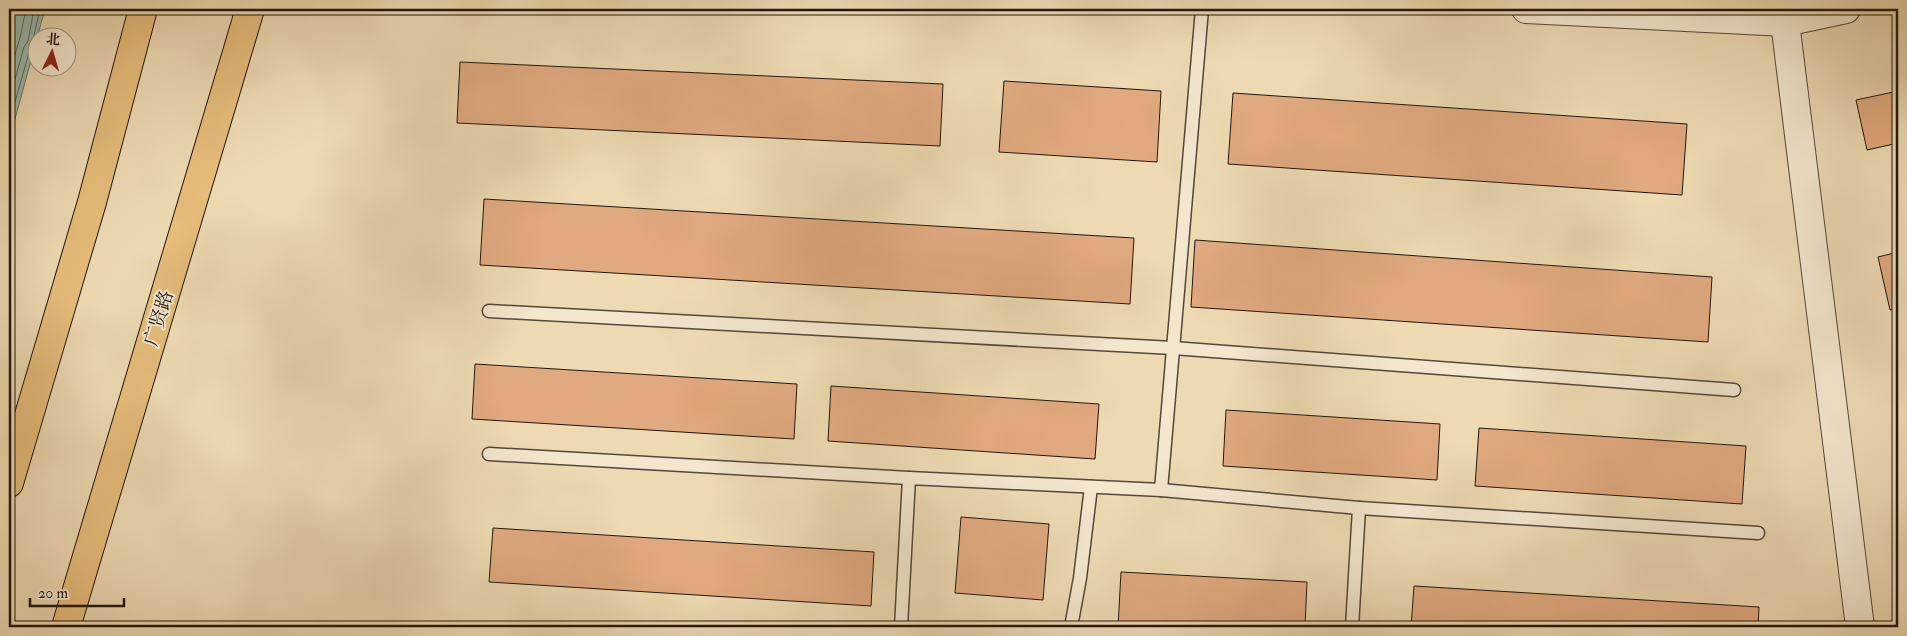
<svg xmlns="http://www.w3.org/2000/svg" width="1907" height="636" font-family="'IM FELL Double Pica','Noto Serif SC',serif">
  <style>
    .water { fill: #99bab0; stroke: #697870 }
    .lines { fill: none; stroke-linecap: round; stroke-linejoin: round }
    .shore { stroke: #5e6860; stroke-width: 1 }
    .building { fill: #e0a97f; stroke: #221610 }
    .service-casing { stroke: #554739; stroke-width: 15 }
    .tertiary-casing { stroke: #554739; stroke-width: 30 }
    .primary-casing { stroke: #221610; stroke-width: 30 }
    .service { stroke: #f3e7ce; stroke-width: 12 }
    .tertiary { stroke: #f3e7ce; stroke-width: 28 }
    .primary { stroke: #e6bd7a; stroke-width: 28 }
    .labels { text-anchor: middle; stroke-width: 4; stroke-linejoin: round; paint-order: stroke }
    .street-label { font-size: 19px; fill: #221610; stroke: #f3e7ce }
  </style>
  <rect width="100%" height="100%" fill="#eddab3"/>
  <filter id="stains"><feTurbulence type="fractalNoise" baseFrequency=".004" numOctaves="4"/><feColorMatrix values="0 0 0 0 .2 0 0 0 0 .09 0 0 0 0 .02 0 0 0 .5 -.17"/></filter>
  <radialGradient id="worn" r=".72"><stop offset=".6" stop-color="#630" stop-opacity="0"/><stop offset="1" stop-color="#630" stop-opacity=".3"/></radialGradient>
  <path class="water" d="M 9,9 L 45,9 L 9,141 Z"/>
  <g class="lines">
    <g class="shore">
      <path d="M 9,74 L 20,38 L 26,9"/>
      <path d="M 9,101 L 24,47 L 28,41 L 34,9"/>
      <path d="M 9,123 L 30,49 L 36,43 L 34,35 L 40,9"/>
    </g>
  </g>
  <g class="building">
    <path d="M 460,62 L 943,84 L 940,146 L 457,123 Z"/>
    <path d="M 1004,81 L 1161,91 L 1157,162 L 999,152 Z"/>
    <path d="M 1898,91 L 1898,143 L 1867,150 L 1856,100 Z"/>
    <path d="M 1233,93 L 1687,124 L 1682,195 L 1228,164 Z"/>
    <path d="M 484,199 L 1134,238 L 1130,304 L 480,265 Z"/>
    <path d="M 1195,240 L 1712,277 L 1708,342 L 1191,307 Z"/>
    <path d="M 1898,252 L 1898,308 L 1890,310 L 1878,257 Z"/>
    <path d="M 475,364 L 797,384 L 794,439 L 472,419 Z"/>
    <path d="M 831,386 L 1099,404 L 1095,459 L 828,441 Z"/>
    <path d="M 1226,410 L 1440,424 L 1437,480 L 1223,466 Z"/>
    <path d="M 1479,428 L 1746,446 L 1742,504 L 1475,486 Z"/>
    <path d="M 961,517 L 1049,524 L 1043,600 L 955,593 Z"/>
    <path d="M 493,528 L 874,552 L 871,606 L 489,582 Z"/>
    <path d="M 1121,572 L 1307,582 L 1305,627 L 1118,627 Z"/>
    <path d="M 1414,586 L 1759,607 L 1758,627 L 1411,627 Z"/>
  </g>
  <g class="lines">
    <defs>
      <g id="service">
        <path d="M 489,311 L 1173,348 L 1734,390"/>
        <path d="M 489,454 L 909,478"/>
        <path d="M 1161,490 L 1359,508 L 1352,627"/>
        <path d="M 1359,508 L 1758,533"/>
        <path d="M 901,627 L 909,478 L 1161,490 L 1202,9"/>
        <path d="M 1071,627 L 1080,578 L 1091,487"/>
      </g>
      <g id="tertiary">
        <path d="M 1526,9 L 1785,22 L 1846,9"/>
        <path d="M 1785,22 L 1860,627"/>
      </g>
      <g id="primary">
        <path d="M 9,483 L 92,202 L 143,9"/>
        <path d="M 66,627 L 250,9"/>
      </g>
    </defs>
    <use href="#service" class="service-casing"/>
    <use href="#tertiary" class="tertiary-casing"/>
    <use href="#primary" class="primary-casing"/>
    <use href="#service" class="service"/>
    <use href="#tertiary" class="tertiary"/>
    <use href="#primary" class="primary"/>
  </g>
  <g class="labels">
    <g class="street-label">
      <text transform="translate(158 318) rotate(-73)" y="7">广贤路</text>
    </g>
  </g>
  <rect width="1907" height="636" fill="none" stroke="#eddab3" stroke-width="30"/>
  <rect x="10" y="10" width="1887" height="616" fill="none" stroke="#221610" stroke-width="2.5"/>
  <rect x="15" y="15" width="1877" height="606" fill="none" stroke="#221610"/>
  <g transform="translate(52 52) rotate(5)"><circle r="24" fill="#f3e7ce" stroke="#9f9382"/>
  <path d="M0-4L9 19L0 12L-9 19Z" fill="#8f2418"/>
  <text y="-8" font-size="14" font-weight="bold" text-anchor="middle" fill="#221610">北</text>
  </g>
  <path d="M30 598v8h94v-8" fill="none" stroke="#221610" stroke-width="2.5"/>
  <text x="38" y="598" font-size="15" fill="#221610" stroke="#f3e7ce" stroke-width="4" paint-order="stroke">20 m</text>
  <rect width="100%" height="100%" filter="url(#stains)"/>
  <rect width="100%" height="100%" fill="url(#worn)"/>
</svg>
